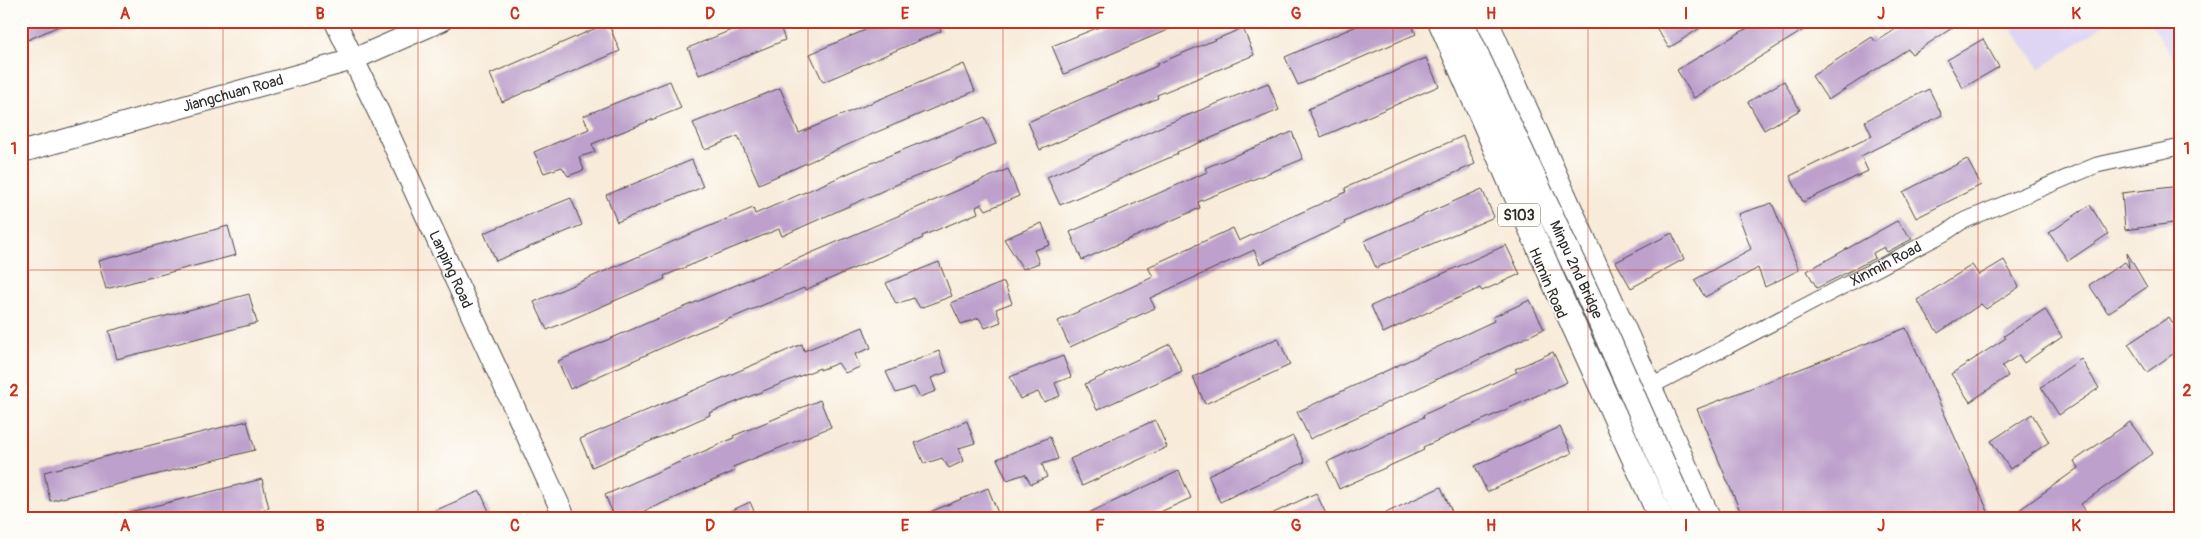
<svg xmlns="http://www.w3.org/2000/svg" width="2201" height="539" font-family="Pangolin,sans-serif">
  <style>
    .built { fill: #ded5f5 }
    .building { fill: #bda1cc }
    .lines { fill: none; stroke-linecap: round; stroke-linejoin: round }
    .street-casing { stroke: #4a4845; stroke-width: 17 }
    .secondary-casing { stroke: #4a4845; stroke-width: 23 }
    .primary-casing { stroke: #4a4845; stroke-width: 26 }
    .street { stroke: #fff; stroke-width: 15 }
    .secondary { stroke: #fff; stroke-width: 21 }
    .primary { stroke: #fff; stroke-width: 24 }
    .rail-casing { stroke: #2b2b2b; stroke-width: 5.5 }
    .rail { stroke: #fdfcf7; stroke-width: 4; stroke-dasharray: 11; stroke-linecap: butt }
    .primary-bridge-casing { stroke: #4a4845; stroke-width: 26; stroke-linecap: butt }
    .primary-bridge { stroke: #fff; stroke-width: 24 }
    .grid { fill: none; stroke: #c8321e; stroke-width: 1; stroke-opacity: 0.55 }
    .labels { text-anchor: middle; stroke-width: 4; stroke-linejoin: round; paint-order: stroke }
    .shield { fill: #fdfcf7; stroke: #6a6a68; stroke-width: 1 }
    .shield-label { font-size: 14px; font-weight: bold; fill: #2b2b2b }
    .street-label { font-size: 15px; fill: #2b2b2b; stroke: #fdfcf7 }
    .neatline { fill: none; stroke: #c8321e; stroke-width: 2 }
    .grid-label { font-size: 16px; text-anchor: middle; font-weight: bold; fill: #c8321e }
  </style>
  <rect width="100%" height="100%" fill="#fdfcf7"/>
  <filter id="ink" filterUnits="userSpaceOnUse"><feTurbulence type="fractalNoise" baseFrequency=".02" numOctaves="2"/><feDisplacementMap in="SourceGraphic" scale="10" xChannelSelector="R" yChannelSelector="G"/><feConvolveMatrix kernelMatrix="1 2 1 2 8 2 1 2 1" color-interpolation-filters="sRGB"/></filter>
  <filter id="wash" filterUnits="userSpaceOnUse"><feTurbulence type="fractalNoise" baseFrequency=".0096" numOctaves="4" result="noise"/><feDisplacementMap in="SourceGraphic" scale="20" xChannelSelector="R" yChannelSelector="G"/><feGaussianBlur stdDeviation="1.12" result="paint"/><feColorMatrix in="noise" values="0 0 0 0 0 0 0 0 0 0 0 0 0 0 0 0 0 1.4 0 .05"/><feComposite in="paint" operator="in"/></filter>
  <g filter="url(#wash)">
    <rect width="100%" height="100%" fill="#f8ebd9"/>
    <g class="built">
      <path d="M 2006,21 L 2110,21 L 2040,69 Z"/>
      <path d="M 2149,21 L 2180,21 L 2180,68 Z"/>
    </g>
    <g id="blocks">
      <g class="building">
        <path d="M 21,21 L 70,21 L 21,43 Z"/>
        <path d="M 753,21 L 778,21 L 785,40 L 699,75 L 688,48 Z"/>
        <path d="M 886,21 L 936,21 L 941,31 L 823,82 L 810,54 Z"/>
        <path d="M 1114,21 L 1186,22 L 1064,74 L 1052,46 Z"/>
        <path d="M 1368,21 L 1410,21 L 1416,34 L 1298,85 L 1285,57 Z"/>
        <path d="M 1652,21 L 1711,21 L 1669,48 Z"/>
        <path d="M 1759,21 L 1818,21 L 1694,98 L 1677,70 Z"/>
        <path d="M 1908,21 L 1963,21 L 1912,54 L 1908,49 L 1828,100 L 1812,76 L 1872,37 L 1876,42 Z"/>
        <path d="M 608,23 L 620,51 L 502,102 L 490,74 Z"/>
        <path d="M 1243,28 L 1254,55 L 1157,95 L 1158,98 L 1040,150 L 1028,122 L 1157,66 L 1157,64 Z"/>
        <path d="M 1983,39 L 1999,67 L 1963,88 L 1947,60 Z"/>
        <path d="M 1426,58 L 1439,86 L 1321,137 L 1308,109 Z"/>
        <path d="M 964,64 L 975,91 L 877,132 L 759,184 L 738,136 L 705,150 L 693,123 L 780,88 L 799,133 Z"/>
        <path d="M 670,81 L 681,108 L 592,144 L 595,152 L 579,157 L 584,170 L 568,176 L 562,167 L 544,173 L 534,152 L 589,129 L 583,116 Z"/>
        <path d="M 1784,81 L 1800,110 L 1764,130 L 1748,102 Z"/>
        <path d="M 1268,83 L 1279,110 L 1177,152 L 1178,154 L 1060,205 L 1047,177 L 1181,118 Z"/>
        <path d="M 1929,89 L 1942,115 L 1861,156 L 1868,171 L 1803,202 L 1790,176 L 1872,136 L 1865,121 Z"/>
        <path d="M 985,117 L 996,144 L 900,183 L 782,236 L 779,229 L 664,276 L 665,279 L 547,330 L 534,302 L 667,244 L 753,208 L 755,214 L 888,156 Z"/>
        <path d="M 1292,132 L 1303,159 L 1198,202 L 1200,208 L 1082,260 L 1070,232 L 1207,172 L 1205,168 Z"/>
        <path d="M 1463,136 L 1475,164 L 1344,222 L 1345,224 L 1260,264 L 1254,250 L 1150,298 L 1155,308 L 1070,347 L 1058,321 L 1153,277 L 1148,267 L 1233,228 L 1239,241 L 1346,192 L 1345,188 Z"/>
        <path d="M 1967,159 L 1981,185 L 1916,218 L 1903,192 Z"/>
        <path d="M 692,160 L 703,187 L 617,222 L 606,195 Z"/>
        <path d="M 1008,169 L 1019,196 L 986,210 L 982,204 L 976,207 L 978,213 L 922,236 L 923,238 L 805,290 L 804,288 L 688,336 L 570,389 L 558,361 Z"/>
        <path d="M 2180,186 L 2180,222 L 2125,230 L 2122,193 Z"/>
        <path d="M 1482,189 L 1494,217 L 1376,268 L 1364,241 Z"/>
        <path d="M 571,198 L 582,225 L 496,261 L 484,233 Z"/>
        <path d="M 1772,203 L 1799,270 L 1765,287 L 1758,268 L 1705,297 L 1694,280 L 1751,249 L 1738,214 Z"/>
        <path d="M 2090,205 L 2108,234 L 2068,261 L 2049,233 Z"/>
        <path d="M 1897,221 L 1912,239 L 1887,252 L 1884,247 L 1873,253 L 1875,258 L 1817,288 L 1807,271 Z"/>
        <path d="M 1042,223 L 1050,245 L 1034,250 L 1039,263 L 1023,269 L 1004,239 Z"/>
        <path d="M 228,226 L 236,255 L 106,289 L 98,261 Z"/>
        <path d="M 1672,233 L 1684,259 L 1631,288 L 1616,262 Z"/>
        <path d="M 1506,245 L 1520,274 L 1482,291 L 1480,288 L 1383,333 L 1371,306 Z"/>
        <path d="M 2127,253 L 2147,287 L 2108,313 L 2089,285 L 2125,262 L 2129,268 Z"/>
        <path d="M 2004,260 L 2019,287 L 1986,309 L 1981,304 L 1938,333 L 1917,300 L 1972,265 L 1979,275 Z"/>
        <path d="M 939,262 L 952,296 L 920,308 L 914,298 L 896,304 L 886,283 Z"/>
        <path d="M 1004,282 L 1012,303 L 996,309 L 1001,322 L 985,328 L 979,318 L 961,324 L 951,303 Z"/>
        <path d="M 249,294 L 257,323 L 117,359 L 109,331 Z"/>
        <path d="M 1530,300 L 1544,329 L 1310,439 L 1297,412 L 1494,321 L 1493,317 Z"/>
        <path d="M 2045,309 L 2062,337 L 2024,363 L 2019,355 L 2002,366 L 2008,376 L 1970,402 L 1951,374 L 2006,338 L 2004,336 Z"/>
        <path d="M 2169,317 L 2180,334 L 2180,349 L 2147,372 L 2128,344 Z"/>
        <path d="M 863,327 L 871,348 L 855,354 L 860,367 L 845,373 L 838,363 L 820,370 L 820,368 L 709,413 L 710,415 L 592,467 L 580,439 L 802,344 L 804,351 Z"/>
        <path d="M 1906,328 L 1991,518 L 1743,518 L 1697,409 Z"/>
        <path d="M 1278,338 L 1290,365 L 1205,404 L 1193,377 Z"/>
        <path d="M 1170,344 L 1182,371 L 1097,410 L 1085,384 Z"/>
        <path d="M 939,351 L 947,372 L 931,378 L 936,391 L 920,397 L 914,387 L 896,393 L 886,372 Z"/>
        <path d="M 1553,352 L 1567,382 L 1423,447 L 1424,450 L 1339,489 L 1327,462 L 1424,417 L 1423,415 L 1517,372 L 1515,369 Z"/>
        <path d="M 1063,356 L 1071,377 L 1055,383 L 1060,396 L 1044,402 L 1038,392 L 1020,399 L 1010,377 Z"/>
        <path d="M 2081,359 L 2099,388 L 2059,415 L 2041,387 Z"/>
        <path d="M 820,400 L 831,427 L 733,467 L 735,471 L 629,518 L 615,518 L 605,495 L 734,438 L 733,436 Z"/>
        <path d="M 2032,414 L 2049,442 L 2010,469 L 1991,441 Z"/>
        <path d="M 1155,420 L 1167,447 L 1082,486 L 1070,459 Z"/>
        <path d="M 247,421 L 255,450 L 50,501 L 44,472 Z"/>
        <path d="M 967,421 L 975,443 L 959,448 L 964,461 L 949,468 L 942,458 L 924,464 L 915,443 Z"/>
        <path d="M 2130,422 L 2153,453 L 2081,504 L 2086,511 L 2076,518 L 2008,518 L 2078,468 L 2074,461 Z"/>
        <path d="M 1560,427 L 1572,453 L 1487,492 L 1475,466 Z"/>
        <path d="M 1293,436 L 1305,462 L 1220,502 L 1208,475 Z"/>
        <path d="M 1050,437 L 1058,459 L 1042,464 L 1047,477 L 1031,484 L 1025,474 L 1007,480 L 997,459 Z"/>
        <path d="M 1179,471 L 1191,498 L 1147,518 L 1078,518 Z"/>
        <path d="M 262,479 L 269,508 L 229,518 L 126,518 L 126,513 Z"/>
        <path d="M 1441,487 L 1453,514 L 1445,518 L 1375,518 Z"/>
        <path d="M 988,488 L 1000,518 L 918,518 L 918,517 Z"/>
        <path d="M 480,491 L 492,518 L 418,518 Z"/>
        <path d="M 1316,493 L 1328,518 L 1263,518 Z"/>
        <path d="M 750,502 L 757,518 L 715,518 Z"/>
      </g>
    </g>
  </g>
  <g filter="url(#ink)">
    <use href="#blocks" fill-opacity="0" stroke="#4a4845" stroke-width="1"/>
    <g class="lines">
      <defs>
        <g id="street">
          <path id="s1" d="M 1642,391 L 1945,233 L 1961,222 L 2097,165 L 2180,147"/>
        </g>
        <g id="secondary">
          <path id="s2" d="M 335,21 L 379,113 L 565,518"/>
          <path id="s3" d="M 21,152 L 352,60 L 441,21"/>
        </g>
        <path id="primary" d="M 1486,21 L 1708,518"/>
      </defs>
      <use href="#street" class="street-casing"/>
      <use href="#secondary" class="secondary-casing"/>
      <use href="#primary" class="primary-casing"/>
      <use href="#street" class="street"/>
      <use href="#secondary" class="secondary"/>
      <use href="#primary" class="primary"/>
      <defs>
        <g id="rail">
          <path d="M 1443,21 L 1668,518"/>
          <path d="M 1454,21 L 1679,518"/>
        </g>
      </defs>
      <use href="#rail" class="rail-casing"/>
      <use href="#rail" class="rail"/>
      <defs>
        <g id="primary-bridge">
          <path d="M 1440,21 L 1557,289 L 1661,518"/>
          <path id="s4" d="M 1461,21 L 1601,323 L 1687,518"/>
        </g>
      </defs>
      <use href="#primary-bridge" class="primary-bridge-casing"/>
      <use href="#primary-bridge" class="primary-bridge"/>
    </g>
  </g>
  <path class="grid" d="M 223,21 L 223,518M 418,21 L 418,518M 613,21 L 613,518M 808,21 L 808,518M 1003,21 L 1003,518M 1198,21 L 1198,518M 1393,21 L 1393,518M 1588,21 L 1588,518M 1783,21 L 1783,518M 1978,21 L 1978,518M 21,270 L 2180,270"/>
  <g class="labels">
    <rect class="shield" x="1498" y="203.5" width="42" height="23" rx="4"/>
    <g class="shield-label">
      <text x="1519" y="220">S103</text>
    </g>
    <g class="street-label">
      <text dy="5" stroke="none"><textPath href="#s3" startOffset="220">Jiangchuan Road</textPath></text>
      <text dy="5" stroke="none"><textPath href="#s1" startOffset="275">Xinmin Road</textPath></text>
      <text dy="5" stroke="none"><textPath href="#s2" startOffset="274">Lanping Road</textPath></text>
      <text dy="5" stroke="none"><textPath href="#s4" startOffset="274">Minpu 2nd Bridge</textPath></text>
      <text transform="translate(1548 283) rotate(67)" y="5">Humin Road</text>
    </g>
  </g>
  <rect width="2201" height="539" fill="none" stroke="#fdfcf7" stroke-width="55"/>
  <rect x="28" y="28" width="2146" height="484" class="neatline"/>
  <g class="grid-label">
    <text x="125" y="19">A</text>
    <text x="320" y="19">B</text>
    <text x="515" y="19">C</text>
    <text x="710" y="19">D</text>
    <text x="905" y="19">E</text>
    <text x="1100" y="19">F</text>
    <text x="1296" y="19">G</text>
    <text x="1491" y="19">H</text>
    <text x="1686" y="19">I</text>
    <text x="1881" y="19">J</text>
    <text x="2076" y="19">K</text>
    <text x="14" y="154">1</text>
    <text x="2187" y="154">1</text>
    <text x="14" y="396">2</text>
    <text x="2187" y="396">2</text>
    <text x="125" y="531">A</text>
    <text x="320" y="531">B</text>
    <text x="515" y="531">C</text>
    <text x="710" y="531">D</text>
    <text x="905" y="531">E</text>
    <text x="1100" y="531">F</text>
    <text x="1296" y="531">G</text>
    <text x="1491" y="531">H</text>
    <text x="1686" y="531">I</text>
    <text x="1881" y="531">J</text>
    <text x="2076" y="531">K</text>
  </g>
</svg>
